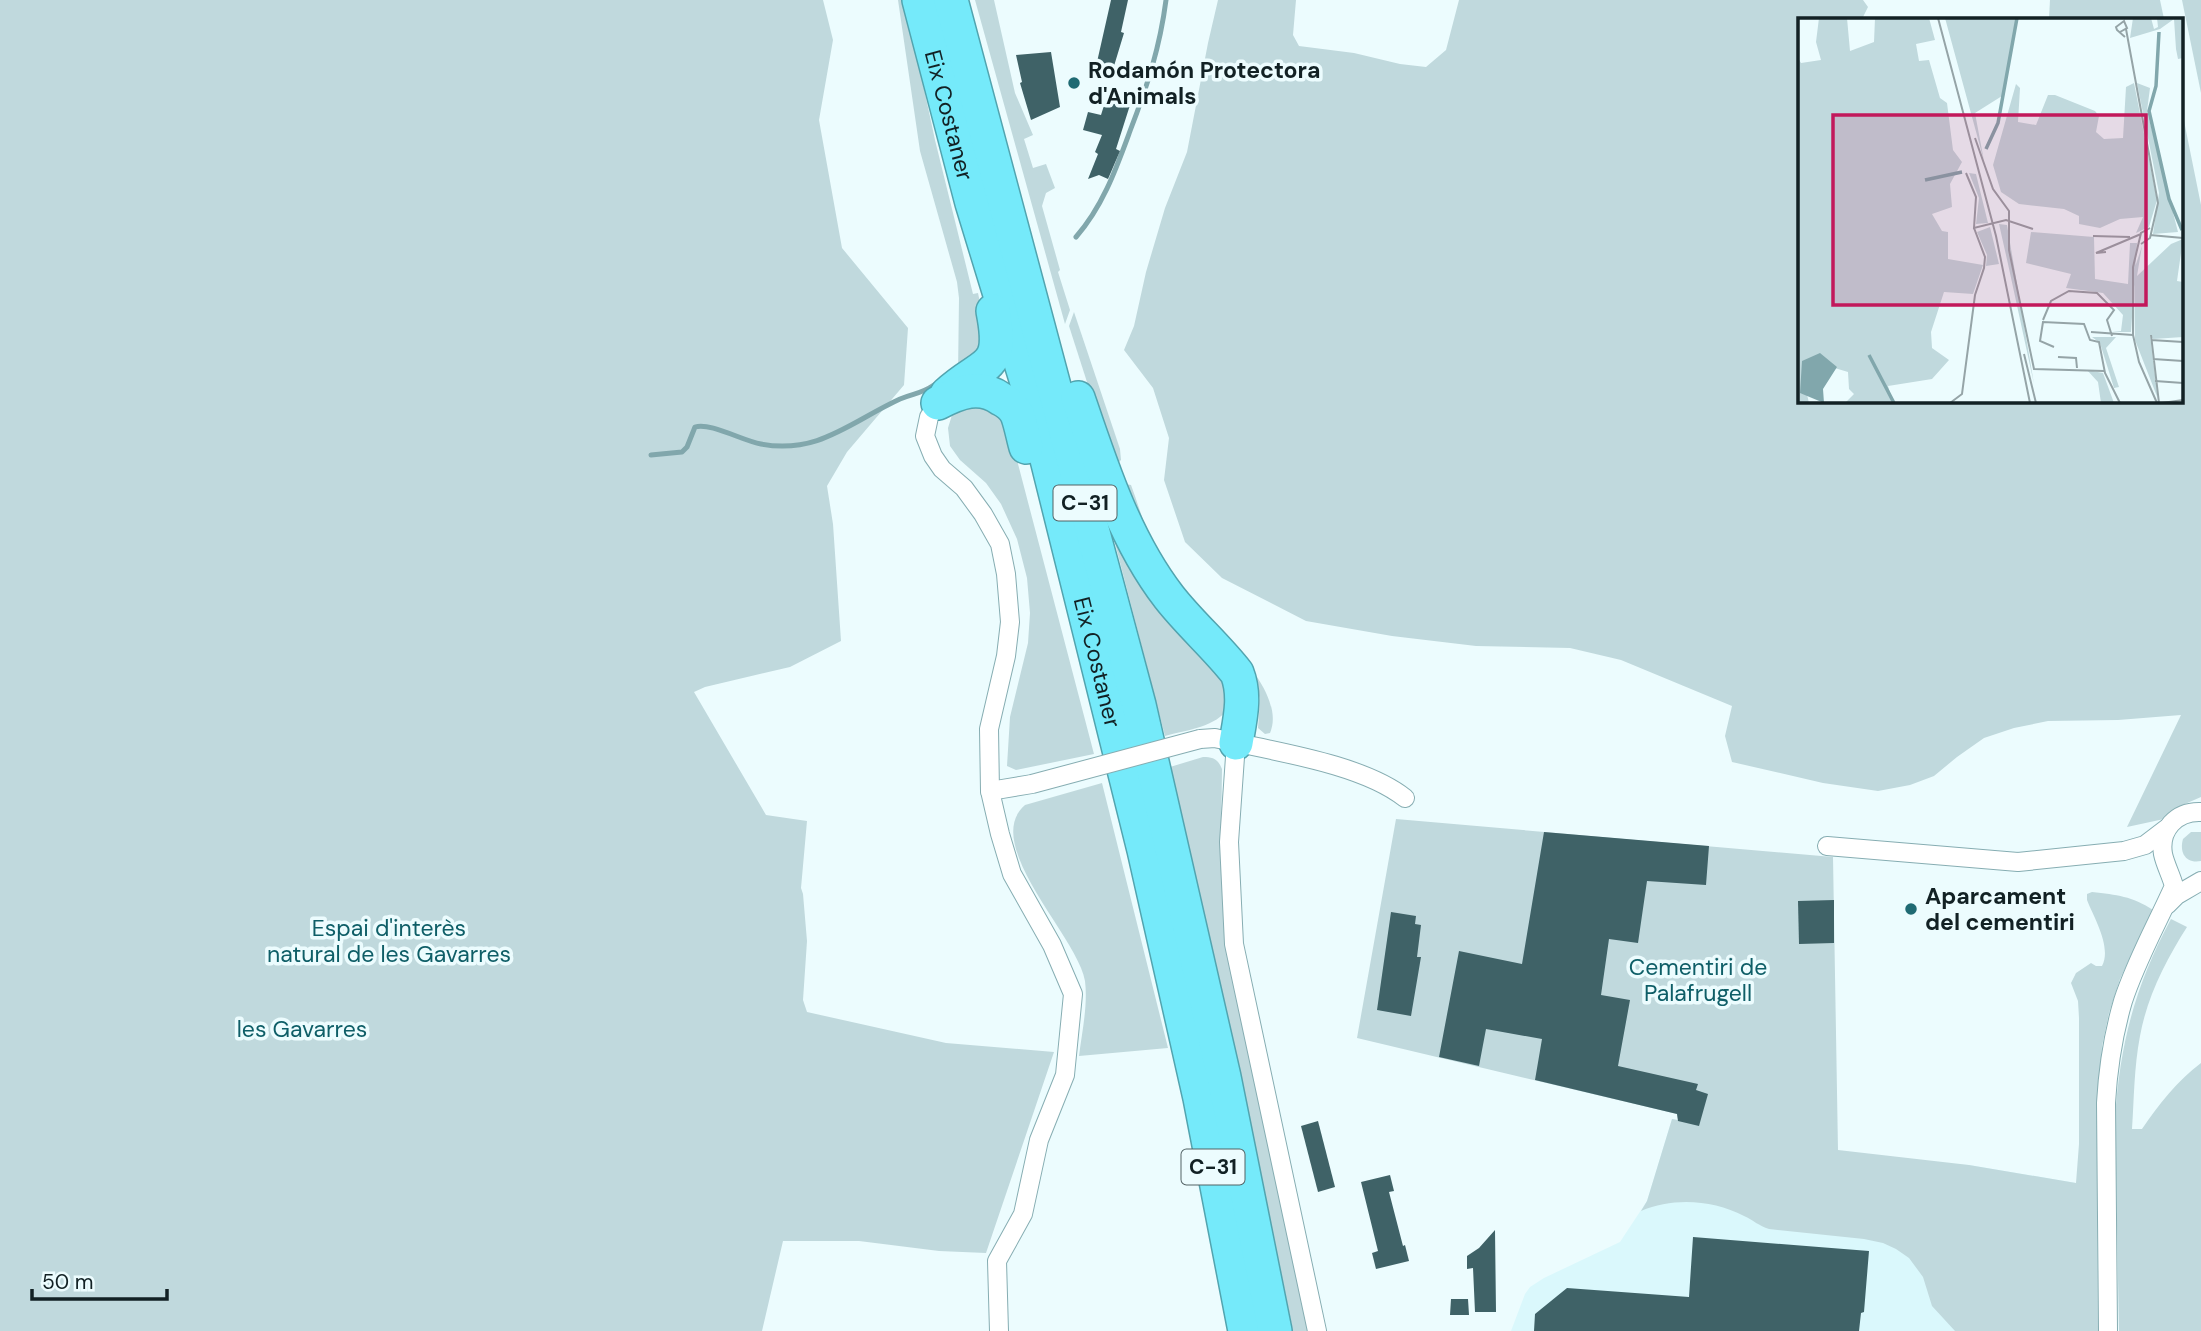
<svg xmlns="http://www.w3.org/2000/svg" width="2201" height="1331" font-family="'DM Sans',sans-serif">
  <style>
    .built { fill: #daf8fc }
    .green { fill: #c0d9dd }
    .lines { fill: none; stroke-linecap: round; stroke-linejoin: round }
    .stream { stroke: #81a7ac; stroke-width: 5 }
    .building { fill: #3f6267 }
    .minor-casing { stroke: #86adb2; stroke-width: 20 }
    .motorway-casing { stroke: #52a4af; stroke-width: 36 }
    .minor { stroke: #fff; stroke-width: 18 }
    .motorway { stroke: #75eafa; stroke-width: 33 }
    .minor-bridge-casing { stroke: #86adb2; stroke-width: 20; stroke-linecap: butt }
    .minor-bridge { stroke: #fff; stroke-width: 18 }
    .poi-dot { fill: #1f6a73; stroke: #ecfcfe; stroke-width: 2.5 }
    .labels { text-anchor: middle; stroke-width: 7; stroke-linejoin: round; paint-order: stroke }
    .shield { fill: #ecfcfe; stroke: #536365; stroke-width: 2 }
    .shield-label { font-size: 21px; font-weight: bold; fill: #122124 }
    .poi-label { font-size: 23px; font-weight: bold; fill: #122124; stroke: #ecfcfe; text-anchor: start }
    .street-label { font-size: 23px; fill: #122124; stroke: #ecfcfe }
    .park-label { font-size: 23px; fill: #0e5e67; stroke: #ecfcfe }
    .inset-river { fill: none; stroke: #81a7ac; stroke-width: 3.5 }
    .inset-road { fill: none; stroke: #95a4a7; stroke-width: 2 }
    .view { fill: #c2185b; fill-opacity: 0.15; stroke: #c2185b; stroke-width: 3.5 }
    .inset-edge { fill: none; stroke: #122124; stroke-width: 3.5 }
  </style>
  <rect width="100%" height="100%" fill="#ecfcfe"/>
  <path class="built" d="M 1672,1119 L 1837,1159 L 1969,1165 L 2076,1183 L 2083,1331 L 1511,1331 L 1525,1294 L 1530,1287 L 1544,1278 L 1620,1242 L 1647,1201 Z"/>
  <g class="green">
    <path d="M 0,0 L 823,0 L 833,40 L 819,120 L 842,248 L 908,328 L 904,385 L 847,452 L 827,486 L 833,524 L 841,641 L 790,667 L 705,687 L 694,692 L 766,815 L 807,821 L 801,888 L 803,894 L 807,941 L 803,1000 L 807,1012 L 946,1043 L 1054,1052 L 986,1253 L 939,1251 L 859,1241 L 783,1241 L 762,1331 L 0,1331 Z"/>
    <path d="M 898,0 L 905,0 L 935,140 L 973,294 L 978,293 L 988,341 L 958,375 L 959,298 L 957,282 L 920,151 Z"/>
    <path d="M 975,0 L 994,0 L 1015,93 L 1033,135 L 1024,139 L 1033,168 L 1046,164 L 1055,188 L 1046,193 L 1042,206 L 1060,270 L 1058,272 L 1070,310 L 1065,324 Z"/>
    <path d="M 1218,0 L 1296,0 L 1293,35 L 1299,46 L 1354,53 L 1400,64 L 1426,67 L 1446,50 L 1459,0 L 1863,0 L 1868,7 L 1862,19 L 1800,19 L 1800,401 L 2182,401 L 2182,111 L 2201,205 L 2201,797 L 2178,807 L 2164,819 L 2127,827 L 2181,715 L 2118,720 L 2048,721 L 2014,728 L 1984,738 L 1957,757 L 1934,776 L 1910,785 L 1878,791 L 1823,783 L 1732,762 L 1725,736 L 1732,706 L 1621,660 L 1570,648 L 1476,646 L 1392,636 L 1306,621 L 1222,578 L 1185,542 L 1164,480 L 1169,438 L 1153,388 L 1124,350 L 1134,326 L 1146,272 L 1165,208 L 1187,152 L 1208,43 Z"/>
    <path d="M 2050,0 L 2160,0 L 2164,19 L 2049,19 Z"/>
    <path d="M 2182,0 L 2201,0 L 2201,93 Z"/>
    <path d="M 1074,312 L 1120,449 L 1121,460 L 1118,463 L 1095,407 L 1069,326 Z"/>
    <path d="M 980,401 L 1007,422 L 1094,754 L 1016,770 L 1007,766 L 1010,717 L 1028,643 L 1030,613 L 1027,578 L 1017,539 L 1001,504 L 986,483 L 960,460 L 950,446 L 948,428 L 952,415 L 959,409 Z"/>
    <path d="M 1126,484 L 1131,485 C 1142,514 1152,555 1171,580 C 1198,614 1290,686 1270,733 L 1265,734 L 1258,728 L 1260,699 L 1255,681 L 1168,579 Z"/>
    <path d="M 1109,520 L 1222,672 L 1230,707 C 1214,728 1190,729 1165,736 Z"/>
    <path d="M 1203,757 C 1213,757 1218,759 1222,769 L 1221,844 L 1309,1331 L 1293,1331 L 1234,1046 L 1170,767 Z"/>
    <path d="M 1102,783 L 1168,1048 L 1079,1056 C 1082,1032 1088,1005 1085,981 C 1078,937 980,844 1025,805 Z"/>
    <path d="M 1396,819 L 1833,857 L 1838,1150 L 1969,1165 L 2076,1183 L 2079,1144 L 2079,1018 L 2078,1001 L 2071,983 L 2076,973 L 2091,963 L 2096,966 L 2102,966 C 2112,947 2094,918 2087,900 L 2087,894 L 2092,892 C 2117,895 2132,896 2153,910 L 2120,979 L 2109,1013 L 2102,1046 L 2097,1152 L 2098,1331 L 1955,1331 L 1932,1306 L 1923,1277 L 1909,1258 L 1896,1249 L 1883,1243 L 1864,1239 L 1769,1229 C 1759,1226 1753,1220 1744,1216 C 1713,1200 1674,1197 1641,1211 L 1647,1201 L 1672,1119 L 1678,1120 L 1677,1114 L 1357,1038 Z"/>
    <path d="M 2191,832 L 2201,832 L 2201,861 C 2186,864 2179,853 2183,839 Z"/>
    <path d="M 2171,919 L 2187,927 C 2166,960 2147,997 2140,1036 C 2134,1067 2134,1099 2132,1129 L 2142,1129 C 2159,1104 2177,1081 2201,1063 L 2201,1331 L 2119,1331 L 2115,1119 C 2120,1043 2135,986 2171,919 Z"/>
  </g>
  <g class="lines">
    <g class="stream">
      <path d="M 1076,237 C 1103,206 1116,169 1130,131 C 1147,87 1160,47 1166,0"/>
      <path d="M 651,455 L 682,452 L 687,447 L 695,427 C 710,422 743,441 761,444 C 818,455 852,421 900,399 C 914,393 921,394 934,385"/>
    </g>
  </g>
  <g class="building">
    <path d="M 1111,0 L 1128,0 L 1121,32 L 1124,33 L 1114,66 L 1097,62 Z"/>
    <path d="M 1051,52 L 1060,107 L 1031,120 L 1020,83 L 1022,82 L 1016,55 Z"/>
    <path d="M 1107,96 L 1131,102 L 1116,149 L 1120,151 L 1108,179 L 1099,175 L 1088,179 L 1098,154 L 1095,152 L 1102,135 L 1083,130 L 1088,112 L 1101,115 Z"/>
    <path d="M 1544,832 L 1709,846 L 1706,885 L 1647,881 L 1638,943 L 1609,939 L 1601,995 L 1630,1000 L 1618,1066 L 1698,1084 L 1696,1090 L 1708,1094 L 1699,1126 L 1678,1121 L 1677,1114 L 1535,1080 L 1542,1039 L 1486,1029 L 1479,1066 L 1439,1057 L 1459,951 L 1522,964 Z"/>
    <path d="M 1834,900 L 1834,943 L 1799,944 L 1798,901 Z"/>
    <path d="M 1391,912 L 1416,916 L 1415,924 L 1421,925 L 1417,957 L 1421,957 L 1411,1016 L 1377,1010 Z"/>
    <path d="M 1318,1121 L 1335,1187 L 1318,1192 L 1301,1126 Z"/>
    <path d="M 1390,1175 L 1394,1191 L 1389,1192 L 1403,1246 L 1405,1245 L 1409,1261 L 1376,1269 L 1372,1253 L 1378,1251 L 1361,1182 Z"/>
    <path d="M 1495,1230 L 1496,1312 L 1475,1312 L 1473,1268 L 1467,1269 L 1467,1256 L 1479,1248 Z"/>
    <path d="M 1693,1237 L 1869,1251 L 1864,1312 L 1861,1313 L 1859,1331 L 1534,1331 L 1535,1314 L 1567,1288 L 1689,1297 Z"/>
    <path d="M 1451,1299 L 1468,1299 L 1469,1315 L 1450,1315 Z"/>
  </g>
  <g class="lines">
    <defs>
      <g id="minor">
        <path d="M 938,403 L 929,417 L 925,436 L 933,456 L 942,469 L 964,488 L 983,514 L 1000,544 L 1006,574 L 1010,622 L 1006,656 L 989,729 L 990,791 L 1032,784"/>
        <path d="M 1200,739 L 1215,738 C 1270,751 1361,763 1405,798"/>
        <path d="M 1236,743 L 1229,842 L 1234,944 L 1317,1331"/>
        <path d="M 990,791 L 1000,834 L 1012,874 L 1052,945 L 1073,994 L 1065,1075 L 1039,1140 L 1023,1214 L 997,1261 L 999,1331"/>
        <path d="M 1827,846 L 2018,862 L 2124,851 L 2145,845 L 2166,829"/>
        <path d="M 2167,905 L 2177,895 L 2201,881"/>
        <path d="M 2108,1331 L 2106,1103 C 2108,1068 2113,1035 2123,1001 C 2136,961 2157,924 2174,886 C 2171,875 2165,864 2163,854 C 2159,830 2176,811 2201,812"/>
      </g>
      <g id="motorway">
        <path id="s1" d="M 919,0 L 972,203 L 1032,399 L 1144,850 L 1200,1098 L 1245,1331"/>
        <path d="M 951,0 L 1139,705 L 1224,1077 L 1275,1331"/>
        <path d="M 947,394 C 984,360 1005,372 993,311"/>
        <path d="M 1078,398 C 1101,466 1125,540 1169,597 C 1190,624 1216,646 1237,673 C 1246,696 1240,719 1236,743"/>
        <path d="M 938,403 C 959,392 980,384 1001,399 C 1007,402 1014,408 1017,414 C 1021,424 1023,437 1026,447"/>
      </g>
    </defs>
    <use href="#minor" class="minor-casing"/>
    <use href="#motorway" class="motorway-casing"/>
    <use href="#minor" class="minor"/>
    <use href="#motorway" class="motorway"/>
    <defs>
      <path id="minor-bridge" d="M 1032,784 L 1200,739"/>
    </defs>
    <use href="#minor-bridge" class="minor-bridge-casing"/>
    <use href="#minor-bridge" class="minor-bridge"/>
  </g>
  <g class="poi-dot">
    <circle cx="1074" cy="83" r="7"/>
    <circle cx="1911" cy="909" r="7"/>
  </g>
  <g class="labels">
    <g class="shield">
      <rect x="1053.5" y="485.5" width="63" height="35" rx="5"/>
      <rect x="1181.5" y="1149.5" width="63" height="35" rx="5"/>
    </g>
    <g class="shield-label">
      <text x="1085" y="510">C-31</text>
      <text x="1213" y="1174">C-31</text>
    </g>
    <g class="poi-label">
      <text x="1088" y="78">Rodamón Protectora<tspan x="1088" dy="26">d'Animals</tspan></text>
      <text x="1925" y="904">Aparcament<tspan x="1925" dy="26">del cementiri</tspan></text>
    </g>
    <g class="street-label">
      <text dy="8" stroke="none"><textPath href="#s1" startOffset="119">Eix Costaner</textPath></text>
      <text dy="8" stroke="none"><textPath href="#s1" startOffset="686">Eix Costaner</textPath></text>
    </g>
    <g class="park-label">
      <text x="389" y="936">Espai d'interès<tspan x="389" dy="26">natural de les Gavarres</tspan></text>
      <text x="1698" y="975">Cementiri de<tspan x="1698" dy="26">Palafrugell</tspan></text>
      <text x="302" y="1037">les Gavarres</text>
    </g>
  </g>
  <g transform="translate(1798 18)">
    <rect width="385" height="385" fill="#ecfcfe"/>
    <path d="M 21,0 L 49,0 L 52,33 L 76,24 L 77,0 L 131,0 L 137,22 L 118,26 L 121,43 L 131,42 L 142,80 L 149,85 L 155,132 L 164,144 L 152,166 L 154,189 L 134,196 L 144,213 L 150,214 L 150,241 L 185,247 L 175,276 L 146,274 L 133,314 L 134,330 L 151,342 L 134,361 L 90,368 L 95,385 L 47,385 L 56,376 L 51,371 L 50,354 L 30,348 L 7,368 L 11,385 L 0,385 L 0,40 L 3,45 L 23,42 L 18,24 ZM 147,0 L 220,0 L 204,78 L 177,95 L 186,143 ZM 335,0 L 353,0 L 356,11 L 360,9 L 359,0 L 385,0 L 385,40 L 380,41 L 378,31 L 376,1 L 362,11 L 332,20 ZM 336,65 L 359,182 L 351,209 L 338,215 L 345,199 L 322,201 L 302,210 L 281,206 L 281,198 L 266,191 L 221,186 L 203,174 L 195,147 L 218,66 L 222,70 L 220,104 L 238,107 L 250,77 L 257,77 L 297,93 L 301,98 L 298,114 L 306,121 L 325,120 L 328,69 ZM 339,65 L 352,70 L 349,93 L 380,214 L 355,216 L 361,175 ZM 171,155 L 178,156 L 190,205 L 178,206 L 181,180 ZM 201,206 L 209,207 L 236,366 L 210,246 ZM 192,209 L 201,246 L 188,248 L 189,237 L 179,214 ZM 233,214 L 296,219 L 297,261 L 330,266 L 332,225 L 339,225 L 333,314 L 314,314 L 323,313 L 325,297 L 305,275 L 268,270 L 273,256 L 228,245 ZM 385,221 L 379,263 L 385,264 L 385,319 L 355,321 L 352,317 L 360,381 L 337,322 L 336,252 L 344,228 L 339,258 L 373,226 ZM 294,319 L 318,319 L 308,330 L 321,369 L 316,370 L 302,325 ZM 289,352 L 305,355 L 316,385 L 303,385 L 300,364 Z" fill="#c0d9dd"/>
    <path d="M 22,335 L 39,349 L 25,371 L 26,385 L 2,375 L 4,343 Z" fill="#81a7ac"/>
    <path class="inset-river" d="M 361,14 L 358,68 L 351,93 L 371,181 L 384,212M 188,131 L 200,105 L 219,0M 127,162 L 164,154M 71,337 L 96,385"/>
    <path class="inset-road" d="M 140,0 L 198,218 L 232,385M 328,11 L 360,185 L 352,220 L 343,226M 322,14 L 329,10 L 326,3 L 318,9 L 319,12 L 327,19M 177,120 L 195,171 L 211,193 L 211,203M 168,155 L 178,179 L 176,210 L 208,202 L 235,211M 211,204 L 211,232 L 236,351 L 306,353M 352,210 L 343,215 L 335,249 L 335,317 L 341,344 L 359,385M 352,217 L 385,220M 295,218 L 332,219M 308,234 L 298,235 L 343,216M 245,302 L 253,283 L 271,273 L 299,275 L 316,292 L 309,302 L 314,318M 293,314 L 335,317M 353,317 L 361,385M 353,322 L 385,324M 256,329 L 242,323 L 245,304 L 286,306 L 292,322 L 301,324 L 307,355 L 322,385M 226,336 L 238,385M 260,339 L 278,340 L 279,350M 355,341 L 385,343M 357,363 L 385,365M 152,385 L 164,376 L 177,277 L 186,250 L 187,239 L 176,210M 364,385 L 385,382"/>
    <path class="view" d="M 35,97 L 348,97 L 348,287 L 35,287 Z"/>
    <rect width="385" height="385" class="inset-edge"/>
  </g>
  <path d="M32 1289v10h135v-10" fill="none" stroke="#122124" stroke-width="3.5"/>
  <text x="42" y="1289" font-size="21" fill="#122124" stroke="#ecfcfe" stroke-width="5" paint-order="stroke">50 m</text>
</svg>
